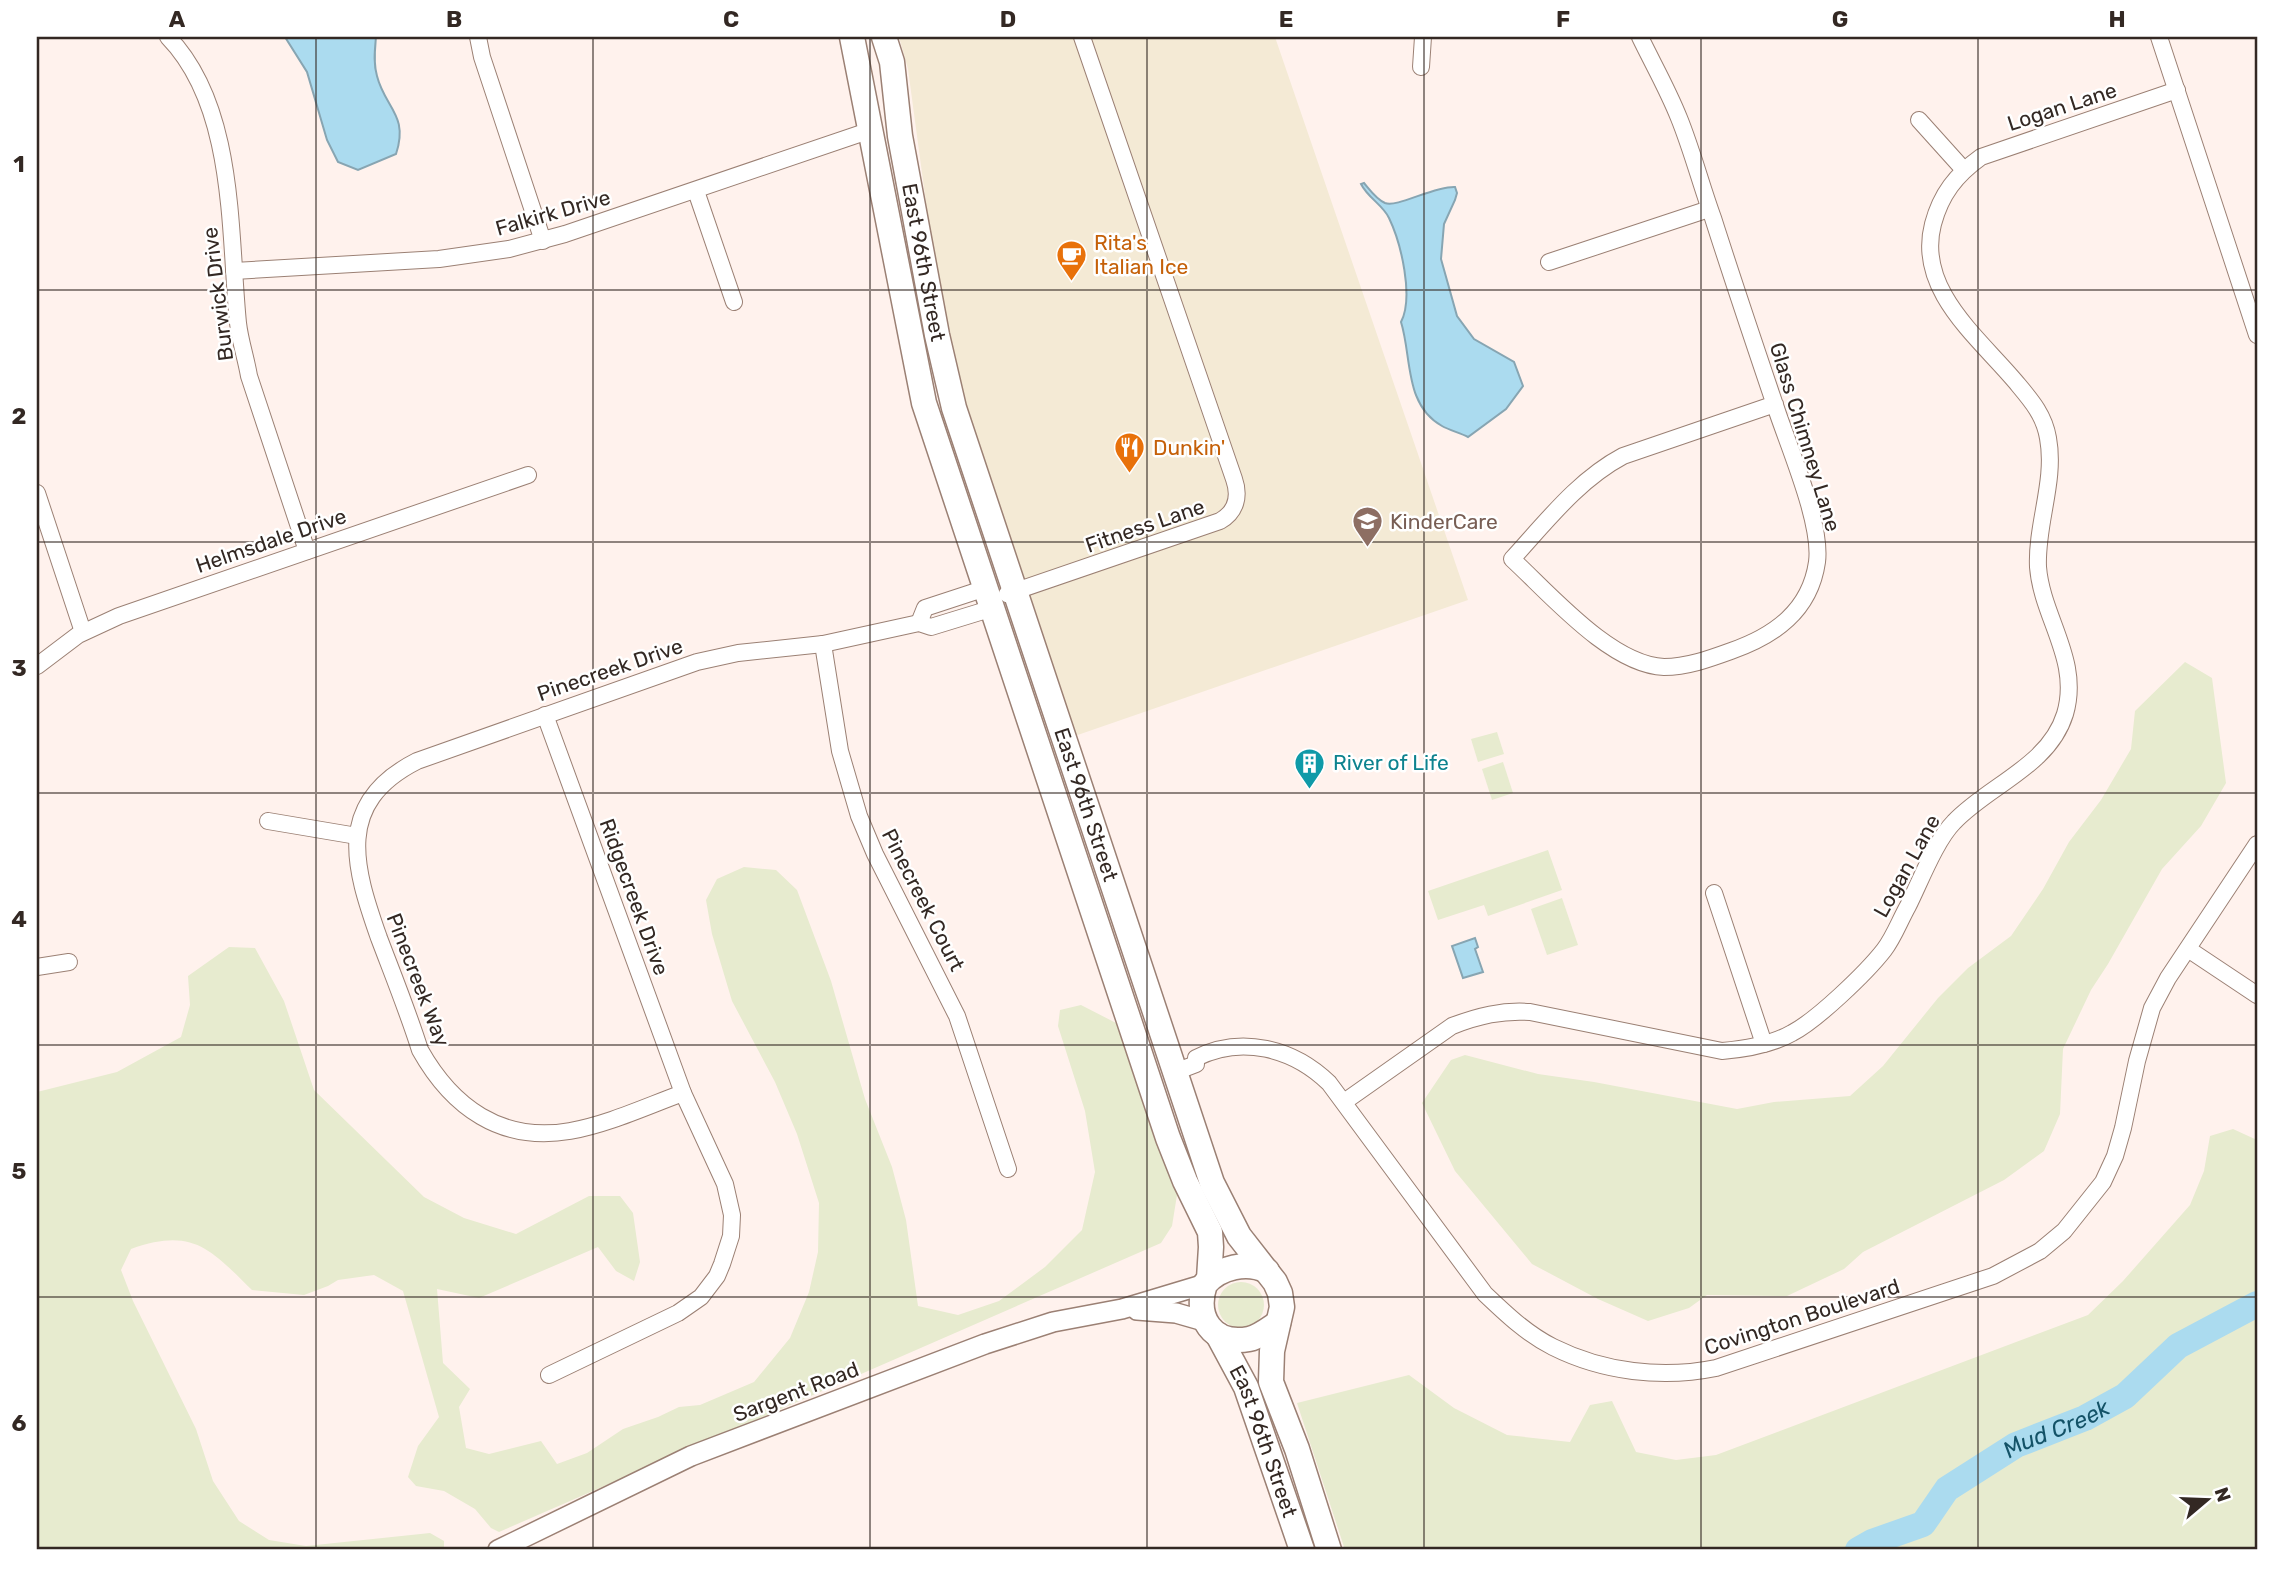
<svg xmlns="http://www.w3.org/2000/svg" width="2294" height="1587" font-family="Rubik,sans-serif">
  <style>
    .commercial { fill: #f4ead5 }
    .green { fill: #e7ebcf }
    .water { fill: #abdbef; stroke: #87a5b2; stroke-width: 2 }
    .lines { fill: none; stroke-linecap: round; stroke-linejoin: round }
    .river { stroke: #abdbef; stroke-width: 26 }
    .minor-casing { stroke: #9b8074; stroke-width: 18 }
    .tertiary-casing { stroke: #9b8074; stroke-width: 22 }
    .primary-casing { stroke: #9b8074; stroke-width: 27 }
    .minor { stroke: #fff; stroke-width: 16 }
    .tertiary { stroke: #fff; stroke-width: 19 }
    .primary { stroke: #fff; stroke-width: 24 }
    .grid { fill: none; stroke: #332823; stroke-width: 2; stroke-opacity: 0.55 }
    .labels { text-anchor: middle; stroke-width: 5; stroke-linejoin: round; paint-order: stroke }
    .street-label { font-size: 21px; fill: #332823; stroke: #fff }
    .food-label { font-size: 21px; fill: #c56008; stroke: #fff; text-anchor: start }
    .education-label { font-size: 21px; fill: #785e54; stroke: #fff; text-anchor: start }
    .culture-label { font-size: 21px; fill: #0d838f; stroke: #fff; text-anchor: start }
    .water-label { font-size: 23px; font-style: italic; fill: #135267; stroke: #fff }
    .neatline { fill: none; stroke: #332823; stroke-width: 2.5 }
    .grid-label { font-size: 23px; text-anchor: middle; font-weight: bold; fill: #332823 }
  </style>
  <rect width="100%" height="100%" fill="#fff2ed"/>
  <path class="commercial" d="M 899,37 L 1275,37 L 1468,600 L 1069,738 L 948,366 L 908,69 Z"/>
  <g class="green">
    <path d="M 2185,662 L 2212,678 L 2226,783 L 2201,826 L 2162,869 L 2108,964 L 2091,990 L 2063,1049 L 2060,1114 L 2044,1151 L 2004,1180 L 1863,1252 L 1844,1269 L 1787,1296 L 1707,1295 L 1689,1308 L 1648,1321 L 1598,1299 L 1532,1264 L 1455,1171 L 1422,1103 L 1451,1060 L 1465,1055 L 1538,1074 L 1594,1082 L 1737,1109 L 1774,1102 L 1850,1096 L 1883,1066 L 1938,998 L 1968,968 L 2011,936 L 2043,889 L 2069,842 L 2101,800 L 2131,749 L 2135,711 Z"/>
    <path d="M 1497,732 L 1504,754 L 1478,762 L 1471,739 Z"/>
    <path d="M 1503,762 L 1513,793 L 1492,800 L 1482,769 Z"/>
    <path d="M 1548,850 L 1562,890 L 1488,916 L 1484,905 L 1438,920 L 1428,891 Z"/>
    <path d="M 744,867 L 776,870 L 797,890 L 831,981 L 865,1099 L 892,1167 L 906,1220 L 918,1306 L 958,1315 L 999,1301 L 1045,1267 L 1082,1230 L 1095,1172 L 1085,1111 L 1058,1026 L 1060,1010 L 1081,1005 L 1118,1024 L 1177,1195 L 1172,1226 L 1161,1243 L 499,1532 L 491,1528 L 475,1509 L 444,1491 L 416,1486 L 408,1477 L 418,1446 L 439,1417 L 403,1291 L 374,1275 L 338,1280 L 328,1286 L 304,1295 L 252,1290 C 210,1249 193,1227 131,1249 L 121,1270 L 133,1301 L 196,1429 L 213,1481 L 239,1521 L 269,1540 L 306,1546 L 430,1533 L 444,1541 L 444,1550 L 37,1550 L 37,1092 L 117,1072 L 181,1037 L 190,1005 L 188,976 L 229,947 L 255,948 L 284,1001 L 314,1090 L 424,1197 L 464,1218 L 516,1234 L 589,1196 L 620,1196 L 633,1213 L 640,1262 L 634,1281 L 616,1271 L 598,1247 L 479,1298 L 437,1289 L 443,1363 L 470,1389 L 459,1407 L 466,1448 L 489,1454 L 541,1441 L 557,1464 L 587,1453 L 623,1429 L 658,1417 L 679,1407 L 700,1405 L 754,1382 L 790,1338 L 809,1292 L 818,1252 L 819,1203 L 797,1134 L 775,1082 L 732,1001 L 712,934 L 706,900 L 717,879 Z"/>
    <path d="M 1562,898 L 1578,945 L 1547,955 L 1531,909 Z"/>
    <path d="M 2233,1129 L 2257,1140 L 2257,1550 L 1345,1550 L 1297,1403 L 1409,1375 L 1454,1408 L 1507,1435 L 1570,1442 L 1590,1405 L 1612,1401 L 1636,1452 L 1676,1460 L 1716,1455 L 2088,1315 L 2123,1281 L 2190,1205 L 2204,1171 L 2210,1136 Z"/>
    <circle cx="1241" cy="1305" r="23"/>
  </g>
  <g class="water">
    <path d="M 285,37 L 376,37 C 375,49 373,63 377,76 C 385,108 409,115 396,154 L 358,170 L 338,162 L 327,140 L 307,72 Z"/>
    <path d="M 1364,183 C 1370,190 1376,199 1385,203 C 1397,208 1434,186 1455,187 L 1457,193 L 1455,200 L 1444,224 L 1441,259 L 1457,316 L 1474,339 L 1514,362 L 1523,386 L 1506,409 L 1468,437 C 1460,433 1449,430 1442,426 C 1404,405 1412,357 1401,322 C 1414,297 1401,243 1389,218 C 1383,205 1368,198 1361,184 Z"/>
    <path d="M 1475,938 L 1478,947 L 1475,949 L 1483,972 L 1463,978 L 1452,946 Z"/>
  </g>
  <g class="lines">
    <path class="river" id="s1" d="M 1858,1550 L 1872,1542 L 1923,1524 L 1947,1489 L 2016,1445 L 2085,1418 L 2125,1396 L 2178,1346 L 2257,1304"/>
    <defs>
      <g id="minor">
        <path d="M 168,37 C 236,107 229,233 238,323 C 240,341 246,358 249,376 L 307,551"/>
        <path d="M 478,37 L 482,57 L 543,241"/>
        <path d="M 1640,37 C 1653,64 1668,90 1679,118 C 1692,150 1701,185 1713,218 C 1734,284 1756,349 1778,414 C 1791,452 1822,525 1817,562 C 1810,611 1774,636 1731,651 C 1709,659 1687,667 1664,667 C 1611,665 1550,594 1512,559 C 1546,522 1578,480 1623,456 L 1775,404"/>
        <path d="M 2159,37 L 2257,335"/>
        <path d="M 1421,67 L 1423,37"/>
        <path d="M 1919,120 L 1964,170"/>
        <path d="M 696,191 L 734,302"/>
        <path d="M 1549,262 L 1709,209"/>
        <path d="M 234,271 L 439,259 L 509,249 L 565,234 L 871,130"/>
        <path d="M 37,493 L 83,632"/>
        <path d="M 1007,594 L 1220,521 C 1236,512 1240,496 1234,479 L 1082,37"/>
        <path d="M 919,623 L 925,608 L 986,588"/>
        <path d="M 823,644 L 840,751 L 859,816 L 875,854 L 957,1016 L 1008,1169"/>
        <path d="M 37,666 L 78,635 L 119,616 L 528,475"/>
        <path d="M 545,715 L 683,1093 L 725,1184 L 732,1215 L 731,1236 L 722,1264 L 717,1276 L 701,1297 L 678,1313 L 549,1375"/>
        <path d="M 268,821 L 357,836"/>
        <path d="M 1714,893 L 1764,1044"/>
        <path d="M 2188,949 L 2257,995"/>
        <path d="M 37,967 L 69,962"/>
        <path d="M 1175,1072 L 1196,1064 L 1196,1058 C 1241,1035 1293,1048 1329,1083 L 1485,1294 C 1506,1314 1527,1334 1553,1347 C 1603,1372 1662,1379 1716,1368 L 1993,1276 L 2040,1251 L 2064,1231 L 2103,1182 L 2115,1156 L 2123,1128 L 2137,1061 L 2152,1008 L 2168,978 L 2257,844"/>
        <path d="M 683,1093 C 647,1106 609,1124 570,1131 C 501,1143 452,1107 420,1050 C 408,1012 393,975 379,938 C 354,867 334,803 417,761 L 697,662 L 738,653 L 823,644 L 919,623 L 931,627 L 993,608"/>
        <path d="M 1344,1102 L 1452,1026 C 1478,1016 1502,1010 1530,1012 L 1722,1051 C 1746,1049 1771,1045 1792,1033 C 1817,1020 1866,973 1884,950 C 1894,937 1900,920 1908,906 C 1920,882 1936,840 1954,822 C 1989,785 2049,766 2065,714 C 2081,660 2042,618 2038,567 C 2036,524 2056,481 2048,438 C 2044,414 2030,399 2015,381 C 1977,336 1916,289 1933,224 C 1941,194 1956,175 1981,157 L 2177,90"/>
      </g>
      <g id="tertiary">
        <path d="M 1137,1310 L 1176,1313 L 1204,1321"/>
        <path d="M 498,1550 L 691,1456 L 985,1344 L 1053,1322 L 1122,1309 L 1205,1284"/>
      </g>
      <g id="primary">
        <path d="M 852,37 L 924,403 L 1168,1138 L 1185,1181 L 1210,1232 L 1211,1247 L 1209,1279"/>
        <path id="s2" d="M 884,37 L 892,62 L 900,136 L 937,335 L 954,408 L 1212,1183 L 1239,1236 L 1275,1282 L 1280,1293 L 1282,1307 L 1272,1351 L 1271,1382 L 1297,1449 L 1329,1550"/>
        <path d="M 1267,1271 C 1247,1261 1220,1267 1205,1284 C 1194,1317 1212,1346 1249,1339 C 1259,1337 1269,1329 1278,1323"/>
        <path id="s3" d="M 1218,1335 L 1246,1387 L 1302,1550"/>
      </g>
    </defs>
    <use href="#minor" class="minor-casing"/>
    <use href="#tertiary" class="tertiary-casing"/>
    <use href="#primary" class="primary-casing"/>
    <use href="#minor" class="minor"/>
    <use href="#tertiary" class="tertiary"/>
    <use href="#primary" class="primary"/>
  </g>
  <path class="grid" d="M 316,37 L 316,1550M 593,37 L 593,1550M 870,37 L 870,1550M 1147,37 L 1147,1550M 1424,37 L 1424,1550M 1701,37 L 1701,1550M 1978,37 L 1978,1550M 37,290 L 2257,290M 37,542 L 2257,542M 37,793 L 2257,793M 37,1045 L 2257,1045M 37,1297 L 2257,1297"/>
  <defs>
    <symbol id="cafe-pin" viewBox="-11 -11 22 30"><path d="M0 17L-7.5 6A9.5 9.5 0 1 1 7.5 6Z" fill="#e8710a" stroke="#fff"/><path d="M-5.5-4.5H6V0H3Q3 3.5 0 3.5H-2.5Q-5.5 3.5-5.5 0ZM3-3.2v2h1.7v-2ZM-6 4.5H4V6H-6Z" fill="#fff"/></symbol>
    <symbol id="restaurant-pin" viewBox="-11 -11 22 30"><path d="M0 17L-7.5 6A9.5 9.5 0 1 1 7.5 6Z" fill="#e8710a" stroke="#fff"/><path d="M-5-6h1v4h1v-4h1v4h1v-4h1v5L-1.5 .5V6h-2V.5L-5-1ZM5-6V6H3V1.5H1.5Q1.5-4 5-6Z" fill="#fff"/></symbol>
    <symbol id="school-pin" viewBox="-11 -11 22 30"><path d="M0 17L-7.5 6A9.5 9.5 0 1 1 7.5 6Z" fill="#8d6e63" stroke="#fff"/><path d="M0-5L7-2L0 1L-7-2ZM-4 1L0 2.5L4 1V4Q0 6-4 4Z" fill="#fff"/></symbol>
    <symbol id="building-pin" viewBox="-11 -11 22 30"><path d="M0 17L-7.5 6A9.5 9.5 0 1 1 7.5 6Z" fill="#0f9aa8" stroke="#fff"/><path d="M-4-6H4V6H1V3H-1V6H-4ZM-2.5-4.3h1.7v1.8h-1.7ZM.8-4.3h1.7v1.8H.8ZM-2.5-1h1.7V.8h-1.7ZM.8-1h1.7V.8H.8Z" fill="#fff"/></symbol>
  </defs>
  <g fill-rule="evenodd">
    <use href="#cafe-pin" x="1054" y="238" width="35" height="47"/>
    <use href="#restaurant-pin" x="1112" y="430" width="35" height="47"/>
    <use href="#school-pin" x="1350" y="504" width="35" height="47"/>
    <use href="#building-pin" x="1292" y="746" width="35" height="47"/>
  </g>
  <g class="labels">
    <g class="street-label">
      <text transform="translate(2062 107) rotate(-18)" y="7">Logan Lane</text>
      <text transform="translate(553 213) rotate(-16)" y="7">Falkirk Drive</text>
      <text dy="7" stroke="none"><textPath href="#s2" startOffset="229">East 96th Street</textPath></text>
      <text transform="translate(218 294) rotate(-97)" y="7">Burwick Drive</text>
      <text transform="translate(1805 437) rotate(73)" y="7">Glass Chimney Lane</text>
      <text transform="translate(1145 526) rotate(-19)" y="7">Fitness Lane</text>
      <text transform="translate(271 541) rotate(-19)" y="7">Helmsdale Drive</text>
      <text transform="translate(610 670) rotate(-19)" y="7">Pinecreek Drive</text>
      <text dy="7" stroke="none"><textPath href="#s2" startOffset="796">East 96th Street</textPath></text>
      <text transform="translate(1907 866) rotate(-61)" y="7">Logan Lane</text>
      <text transform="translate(634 897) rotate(70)" y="7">Ridgecreek Drive</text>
      <text transform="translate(923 900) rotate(63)" y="7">Pinecreek Court</text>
      <text transform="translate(418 980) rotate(69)" y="7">Pinecreek Way</text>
      <text transform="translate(1802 1317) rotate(-18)" y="7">Covington Boulevard</text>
      <text transform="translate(796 1392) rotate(-21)" y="7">Sargent Road</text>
      <text dy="7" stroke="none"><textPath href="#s3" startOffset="116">East 96th Street</textPath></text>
    </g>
    <g class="food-label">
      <text x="1094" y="250">Rita's<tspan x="1094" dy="24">Italian Ice</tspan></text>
      <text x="1153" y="455">Dunkin'</text>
    </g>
    <g class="education-label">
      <text x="1390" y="529">KinderCare</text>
    </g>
    <g class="culture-label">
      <text x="1333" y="770">River of Life</text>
    </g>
    <g class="water-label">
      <text dy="8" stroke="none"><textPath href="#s1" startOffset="238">Mud Creek</textPath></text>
    </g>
  </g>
  <rect width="2294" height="1587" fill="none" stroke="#ffffff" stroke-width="77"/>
  <g transform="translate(2207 1500) rotate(71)" stroke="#ffffff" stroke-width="5" paint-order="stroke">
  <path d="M0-5L12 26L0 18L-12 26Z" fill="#332823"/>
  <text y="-10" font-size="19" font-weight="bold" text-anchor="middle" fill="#332823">N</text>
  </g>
  <rect x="38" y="38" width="2218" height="1510" class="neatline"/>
  <g class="grid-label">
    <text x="177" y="27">A</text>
    <text x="454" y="27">B</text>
    <text x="731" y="27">C</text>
    <text x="1008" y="27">D</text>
    <text x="1286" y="27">E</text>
    <text x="1563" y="27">F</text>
    <text x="1840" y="27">G</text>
    <text x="2117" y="27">H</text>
    <text x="19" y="172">1</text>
    <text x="19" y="424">2</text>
    <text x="19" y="676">3</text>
    <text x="19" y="927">4</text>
    <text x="19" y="1179">5</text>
    <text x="19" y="1431">6</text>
  </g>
</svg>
